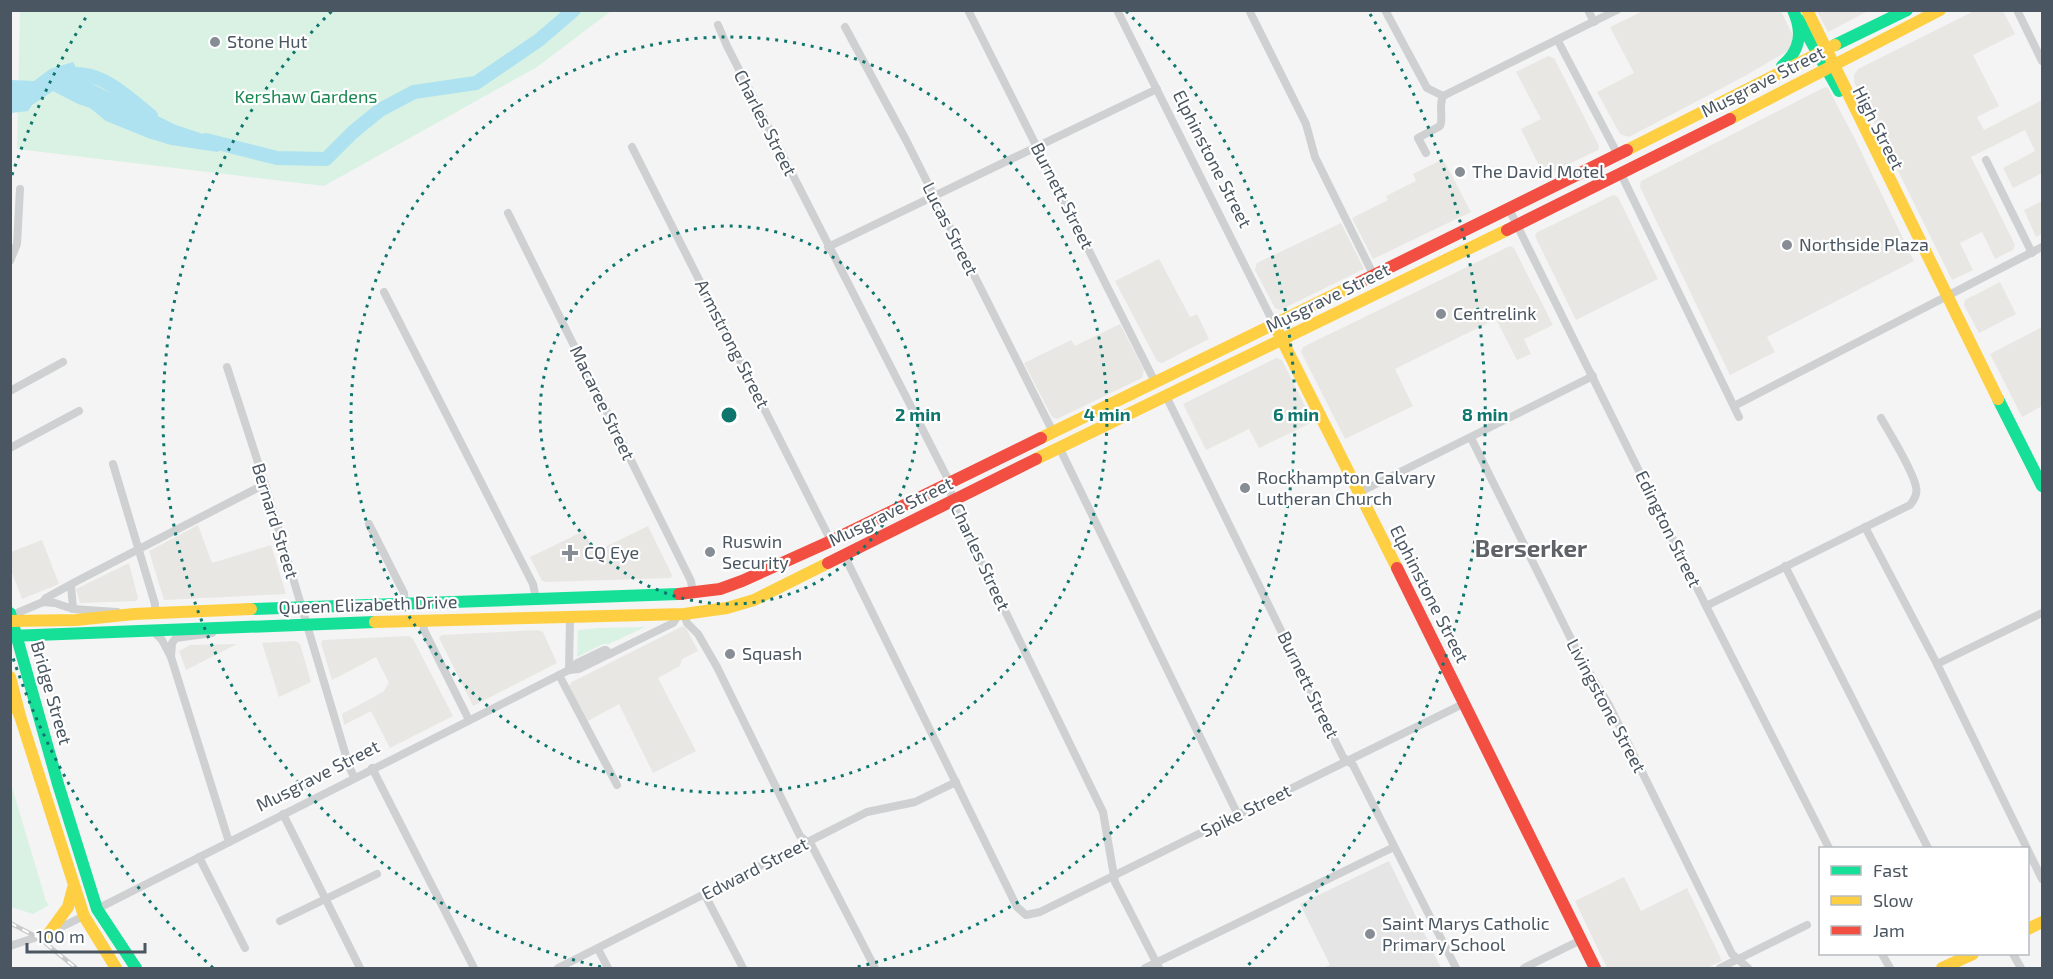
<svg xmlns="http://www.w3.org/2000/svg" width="2053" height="979" font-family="'Exo 2',sans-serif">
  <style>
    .commercial { fill: #e8e7e3 }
    .education { fill: #e6e5e6 }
    .green { fill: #d9f2e3 }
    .water { fill: #aee2f0 }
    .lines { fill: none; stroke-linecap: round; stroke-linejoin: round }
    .river { stroke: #aee2f0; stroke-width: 14 }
    .street { stroke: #ced0d2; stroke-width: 8 }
    .fast { stroke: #16e098; stroke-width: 12 }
    .slow { stroke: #ffcf43; stroke-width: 12 }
    .jam { stroke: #f24e42; stroke-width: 12 }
    .rail-casing { stroke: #c9cacc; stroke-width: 4.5 }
    .rail { stroke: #fff; stroke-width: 2; stroke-dasharray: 7; stroke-linecap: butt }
    .ring { fill: none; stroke: #0f766e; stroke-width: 3; stroke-dasharray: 3 6 }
    .poi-dot { fill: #868d94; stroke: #fff; stroke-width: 2 }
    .labels { text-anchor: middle; stroke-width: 4.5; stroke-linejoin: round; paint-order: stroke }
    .poi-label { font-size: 18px; fill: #4a5661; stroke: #fff; text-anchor: start }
    .street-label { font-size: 18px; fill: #4a5661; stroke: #fff }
    .park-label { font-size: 18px; fill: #17864f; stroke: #fff }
    .district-label { font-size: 24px; font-weight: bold; fill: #5f6368; stroke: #fff }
    .centre { fill: #0f766e; stroke: #fff; stroke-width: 3 }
    .ring-label { font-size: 18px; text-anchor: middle; font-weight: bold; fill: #0f766e; stroke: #fff; stroke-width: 4.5; stroke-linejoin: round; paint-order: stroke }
  </style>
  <rect width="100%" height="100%" fill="#f4f4f4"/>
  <g class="commercial">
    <path d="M 1976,10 L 2003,11 L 2015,34 L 1973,55 L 1999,106 L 1977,117 L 1984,130 L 2042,100 L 2042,173 L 2013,188 L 2003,168 L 2035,151 L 2025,130 L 1971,157 L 2015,245 L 2013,250 L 1995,259 L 1982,232 L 1960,243 L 1973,270 L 1952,280 L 1854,82 L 1854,75 L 1858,69 Z"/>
    <path d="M 1643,11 L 1781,11 L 1793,36 L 1791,49 L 1745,76 L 1629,137 L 1620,134 L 1597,92 L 1634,73 L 1610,27 Z"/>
    <path d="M 1817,11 L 1868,11 L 1828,32 Z"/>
    <path d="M 1548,56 L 1554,58 L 1599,146 L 1598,150 L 1544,176 L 1521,129 L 1541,119 L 1516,72 Z"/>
    <path d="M 1825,87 L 1828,88 L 1855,139 L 1914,261 L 1767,337 L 1775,352 L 1730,375 L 1640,187 L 1641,181 Z"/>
    <path d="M 1443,159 L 1471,212 L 1373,259 L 1352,218 L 1388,200 L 1386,196 L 1416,181 L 1413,174 Z"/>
    <path d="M 1613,195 L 1618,197 L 1658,279 L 1576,320 L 1535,236 L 1536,233 Z"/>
    <path d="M 2042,201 L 2042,234 L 2036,237 L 2024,210 Z"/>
    <path d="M 1341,223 L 1364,269 L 1280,310 L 1275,308 L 1255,270 L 1257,263 Z"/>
    <path d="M 1510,246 L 1514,248 L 1553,325 L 1524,339 L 1531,354 L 1517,360 L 1496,319 L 1395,369 L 1413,406 L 1345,439 L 1301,352 L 1303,347 Z"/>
    <path d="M 1159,259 L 1190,317 L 1197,314 L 1209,339 L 1162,363 L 1157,361 L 1115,281 Z"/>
    <path d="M 2000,282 L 2016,314 L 1979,333 L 1964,305 L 1965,300 Z"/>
    <path d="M 1120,324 L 1144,370 L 1142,378 L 1057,419 L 1052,417 L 1024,363 L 1071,340 L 1075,346 Z"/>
    <path d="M 2042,327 L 2042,406 L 2022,417 L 1990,354 Z"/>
    <path d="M 1276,358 L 1282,360 L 1313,422 L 1259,448 L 1249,429 L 1206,450 L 1183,404 Z"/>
    <path d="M 198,525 L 212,563 L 271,545 L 286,594 L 164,600 L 149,551 Z"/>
    <path d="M 648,526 L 672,575 L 671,578 L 547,582 L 542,581 L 530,557 L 584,531 L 595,552 Z"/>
    <path d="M 42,540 L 59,584 L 22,599 L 11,570 L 11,552 Z"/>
    <path d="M 129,563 L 138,598 L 136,601 L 80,603 L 76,589 Z"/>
    <path d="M 683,626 L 686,628 L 698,651 L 682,659 L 680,666 L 658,678 L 696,751 L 653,773 L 619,704 L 588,721 L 569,686 L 572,682 Z"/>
    <path d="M 538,630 L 543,632 L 557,663 L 473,706 L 439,638 L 442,635 Z"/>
    <path d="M 409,636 L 413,639 L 453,716 L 390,748 L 371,711 L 344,725 L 342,714 L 383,692 L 389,683 L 376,657 L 332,680 L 321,643 L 323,640 Z"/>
    <path d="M 296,641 L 300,644 L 311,682 L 279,697 L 262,643 Z"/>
    <path d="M 237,644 L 186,670 L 179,651 L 190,645 Z"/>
    <path d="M 1624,877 L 1641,911 L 1687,888 L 1722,961 L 1707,968 L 1607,968 L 1575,901 Z"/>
  </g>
  <path class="education" d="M 1389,861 L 1441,968 L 1323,968 L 1330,965 L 1300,904 Z"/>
  <g class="green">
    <path d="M 20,11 L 611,11 L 537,67 L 324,186 L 17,149 Z"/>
    <path d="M 645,627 L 609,644 L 603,644 L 577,657 L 578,630 L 598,628 Z"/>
    <path d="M 11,784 L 46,901 L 49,905 L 33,914 L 11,907 Z"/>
  </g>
  <path class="water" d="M 73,62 L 82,79 L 176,125 L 224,141 L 218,152 L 171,145 L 148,138 L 106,121 L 90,108 L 78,104 L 53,91 L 32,105 L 28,111 L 11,113 L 11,80 L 34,81 L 50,69 Z"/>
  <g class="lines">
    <g class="river">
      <path d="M 61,76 C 98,66 125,95 151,116"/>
      <path d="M 206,140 L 277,158 L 326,159 L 353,132 L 380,110 L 414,92 L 476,83 L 539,40 L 574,10"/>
    </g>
    <g class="street">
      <path d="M 968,10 L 1155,382"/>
      <path d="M 1117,10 L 1274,324"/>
      <path d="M 1249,10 L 1306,124 L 1315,157 L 1374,276"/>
      <path d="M 1385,10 L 1427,88 L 1443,96"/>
      <path d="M 1588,10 L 1594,22"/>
      <path d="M 2017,10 L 2042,61"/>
      <path d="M 718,25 L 727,46 L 950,483 L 952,502 L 1103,812 L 1115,882 L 1159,968"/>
      <path d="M 845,27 L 907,142 L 1053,432"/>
      <path d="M 1558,41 L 1618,155"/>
      <path d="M 1443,96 L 1617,10"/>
      <path d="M 632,147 L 831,541"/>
      <path d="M 1426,153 L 1418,138 L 1440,126 C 1444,117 1438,109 1443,96"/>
      <path d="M 1986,160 L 2032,253"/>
      <path d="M 1621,174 L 1739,417"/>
      <path d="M 1509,209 L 1706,606 L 1829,848"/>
      <path d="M 508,213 L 691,581 L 693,593"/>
      <path d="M 828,247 L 1157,89"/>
      <path d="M 10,261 L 17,244 L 20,189"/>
      <path d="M 384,292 L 533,584 L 536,599"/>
      <path d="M 227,367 L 265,484 L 349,766 L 354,777"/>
      <path d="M 10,391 L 63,362"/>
      <path d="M 1166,396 L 1343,757 L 1353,765 L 1456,968"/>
      <path d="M 1734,406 L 2042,247"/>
      <path d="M 1471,438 L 1581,659 L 1609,705 L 1732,954 L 1748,968"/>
      <path d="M 10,448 L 79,411"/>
      <path d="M 1060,449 L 1238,815"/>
      <path d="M 113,464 L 155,604 L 155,614"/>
      <path d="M 1358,493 L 1593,376"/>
      <path d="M 369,524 L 404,593 L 405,604"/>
      <path d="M 1865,527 L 1937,664 L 2042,879"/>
      <path d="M 844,555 L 1017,907 L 1026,915 L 1040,912 L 1465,703"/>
      <path d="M 1785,566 L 1928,848"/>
      <path d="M 71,585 L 73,609"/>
      <path d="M 43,602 L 46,598 L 77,581 L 265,484"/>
      <path d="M 1706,606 L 1910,505 C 1914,500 1918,494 1916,487 C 1913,470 1890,434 1881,418"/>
      <path d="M 684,614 L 687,623 L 698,634 L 717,667 L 800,836 L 812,846 L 875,968"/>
      <path d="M 10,616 L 43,602 L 55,603 L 73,609 L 117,612"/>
      <path d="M 423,620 L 424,630 L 469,720"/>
      <path d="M 153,631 L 162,640 L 171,657 L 229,842"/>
      <path d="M 171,657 L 172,643 L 176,638 L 212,633"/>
      <path d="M 1937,664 L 2042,613"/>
      <path d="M 569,670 L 579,669 L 673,623 L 679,614"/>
      <path d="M 569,670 L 570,618"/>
      <path d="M 559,675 L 617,785"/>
      <path d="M 372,768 L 474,968"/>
      <path d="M 283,814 L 360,968"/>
      <path d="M 199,857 L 245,948"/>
      <path d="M 705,895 L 743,968"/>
      <path d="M 97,909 L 569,670 L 577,663 L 604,650 L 606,650 L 610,654"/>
      <path d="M 280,921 L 377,874"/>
      <path d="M 10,946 L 49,933 L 84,916"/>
      <path d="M 598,949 L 608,968"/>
      <path d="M 1882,954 L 1890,968"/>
      <path d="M 2013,954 L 2021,968"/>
      <path d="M 558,968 L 867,812 L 915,802 L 956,782"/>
      <path d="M 1145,968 L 1394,847"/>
      <path d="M 1524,968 L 1581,940"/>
      <path d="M 1720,968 L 1807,925"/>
    </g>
    <g class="fast">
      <path d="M 1799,20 L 1839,91"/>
      <path d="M 1835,45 L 1907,10"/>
      <path d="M 1782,66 C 1801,50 1803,32 1793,10"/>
      <path d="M 1998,399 L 2042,486"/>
      <path d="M 251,609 L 679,594"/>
      <path d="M 10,613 L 58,784 L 97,909 L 136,968"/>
      <path d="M 10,636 L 375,622"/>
    </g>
    <g class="slow">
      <path d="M 1807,10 L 1998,399"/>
      <path d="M 1730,119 L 1940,10"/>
      <path d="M 1627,150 L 1835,45"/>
      <path d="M 1274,324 L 1397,568"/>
      <path d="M 1041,438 L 1354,285"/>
      <path d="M 1036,459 L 1507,230"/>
      <path d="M 10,621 L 76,620 L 134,614 L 251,609"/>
      <path d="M 375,622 L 684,614 L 727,608 L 754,600 L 828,563"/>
      <path d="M 10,677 L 20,716 L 84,916 L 116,968"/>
      <path d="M 10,695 L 20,716"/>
      <path d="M 2028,929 L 2042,922"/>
      <path d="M 49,933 L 68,907 L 73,888"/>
      <path d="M 1942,968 L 1973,954"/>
    </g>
    <g class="jam">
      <path d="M 1507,230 L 1730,119"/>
      <path d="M 1354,285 L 1627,150"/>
      <path d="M 828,563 L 1036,459"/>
      <path d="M 1397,568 L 1595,968"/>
      <path d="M 679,594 L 720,589 L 742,581 L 831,541 L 1041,438"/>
    </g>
    <defs>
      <path id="rail" d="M 10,923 L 39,938 L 76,968"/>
    </defs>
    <use href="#rail" class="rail-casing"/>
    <use href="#rail" class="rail"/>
  </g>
  <g class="ring">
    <circle cx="729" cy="415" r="189"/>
    <circle cx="729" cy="415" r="378"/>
    <path d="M601 967A567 567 0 0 1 332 11M1126 11A567 567 0 0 1 857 967"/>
    <path d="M213 968A756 756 0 0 1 12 655M12 175A756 756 0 0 1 88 14M1370 14A756 756 0 0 1 1245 968"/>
  </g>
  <g class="poi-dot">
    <circle cx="215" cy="42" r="6"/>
    <circle cx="1460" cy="172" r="6"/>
    <circle cx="1787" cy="245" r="6"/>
    <circle cx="1441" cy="314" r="6"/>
    <circle cx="1245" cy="488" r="6"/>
    <circle cx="710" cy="552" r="6"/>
    <path d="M567 544h6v6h6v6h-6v6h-6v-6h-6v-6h6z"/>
    <circle cx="730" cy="654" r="6"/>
    <circle cx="1370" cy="934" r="6"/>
  </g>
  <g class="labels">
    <g class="poi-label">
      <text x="227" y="48">Stone Hut</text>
      <text x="1472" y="178">The David Motel</text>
      <text x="1799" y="251">Northside Plaza</text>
      <text x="1453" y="320">Centrelink</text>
      <text x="1257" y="484">Rockhampton Calvary<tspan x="1257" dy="21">Lutheran Church</tspan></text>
      <text x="722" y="548">Ruswin<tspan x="722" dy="21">Security</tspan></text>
      <text x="584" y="559">CQ Eye</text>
      <text x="742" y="660">Squash</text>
      <text x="1382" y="930">Saint Marys Catholic<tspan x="1382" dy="21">Primary School</tspan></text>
    </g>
    <g class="street-label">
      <text transform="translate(1763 82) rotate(-27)" y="6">Musgrave Street</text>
      <text transform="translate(765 123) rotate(63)" y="6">Charles Street</text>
      <text transform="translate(1878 128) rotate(63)" y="6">High Street</text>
      <text transform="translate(1212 159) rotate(63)" y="6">Elphinstone Street</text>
      <text transform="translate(1062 196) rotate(63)" y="6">Burnett Street</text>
      <text transform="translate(950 229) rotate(63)" y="6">Lucas Street</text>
      <text transform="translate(1328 298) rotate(-26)" y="6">Musgrave Street</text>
      <text transform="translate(732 344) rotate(63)" y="6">Armstrong Street</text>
      <text transform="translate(602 403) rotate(64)" y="6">Macaree Street</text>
      <text transform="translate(891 512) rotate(-26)" y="6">Musgrave Street</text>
      <text transform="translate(275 521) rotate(73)" y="6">Bernard Street</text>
      <text transform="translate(1668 529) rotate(64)" y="6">Edington Street</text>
      <text transform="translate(980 557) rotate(65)" y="6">Charles Street</text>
      <text transform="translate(1429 594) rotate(63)" y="6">Elphinstone Street</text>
      <text transform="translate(368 605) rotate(-2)" y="6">Queen Elizabeth Drive</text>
      <text transform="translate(1308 685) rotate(64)" y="6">Burnett Street</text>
      <text transform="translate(51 693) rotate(74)" y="6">Bridge Street</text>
      <text transform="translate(1606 706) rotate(62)" y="6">Livingstone Street</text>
      <text transform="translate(318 776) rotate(-27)" y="6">Musgrave Street</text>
      <text transform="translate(1246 811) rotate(-26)" y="6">Spike Street</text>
      <text transform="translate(755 869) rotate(-27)" y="6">Edward Street</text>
    </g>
    <g class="park-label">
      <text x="306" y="103">Kershaw Gardens</text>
    </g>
    <g class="district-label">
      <text x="1531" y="557">Berserker</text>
    </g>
  </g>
  <circle cx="729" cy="415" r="9" class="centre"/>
  <g class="ring-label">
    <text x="918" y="421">2 min</text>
    <text x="1107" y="421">4 min</text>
    <text x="1296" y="421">6 min</text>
    <text x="1485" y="421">8 min</text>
  </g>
  <rect width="2053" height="979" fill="none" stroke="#4a5661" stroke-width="24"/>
  <rect x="1819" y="847" width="210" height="108" fill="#ffffff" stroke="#b7bbc0" stroke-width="1.5"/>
  <rect x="1831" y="866" width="30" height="9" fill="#16e098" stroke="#b7bbc0" stroke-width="1.5"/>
  <text x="1873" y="877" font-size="18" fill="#4a5661">Fast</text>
  <rect x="1831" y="896" width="30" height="9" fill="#ffcf43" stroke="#b7bbc0" stroke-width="1.5"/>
  <text x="1873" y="907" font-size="18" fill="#4a5661">Slow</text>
  <rect x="1831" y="926" width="30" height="9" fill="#f24e42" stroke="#b7bbc0" stroke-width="1.5"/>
  <text x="1873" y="937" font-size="18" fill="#4a5661">Jam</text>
  <path d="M27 943v9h118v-9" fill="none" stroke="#4a5661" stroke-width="3"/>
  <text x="36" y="943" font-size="18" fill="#4a5661" stroke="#ffffff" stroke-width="4.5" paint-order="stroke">100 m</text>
</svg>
